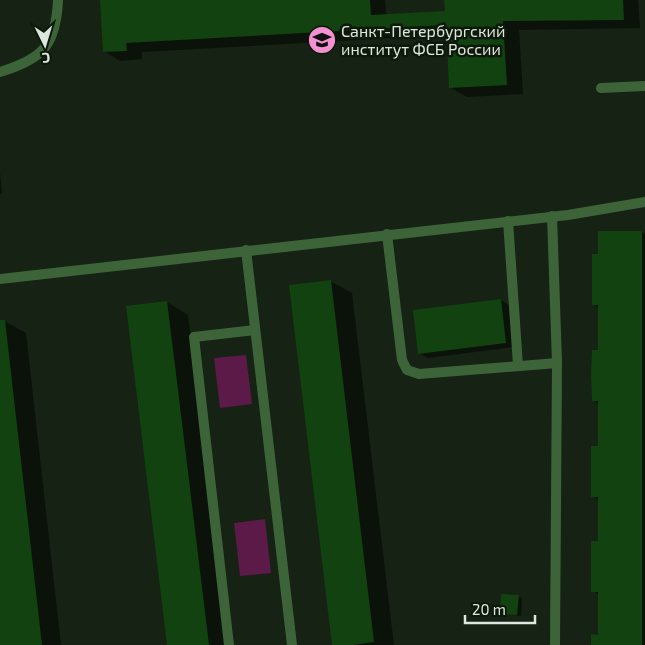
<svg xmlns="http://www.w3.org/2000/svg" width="645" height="645" font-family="'Exo 2',sans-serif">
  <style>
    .green { fill: #5c1a49 }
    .shadow { fill: #0007 }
    .building { fill: #11420f }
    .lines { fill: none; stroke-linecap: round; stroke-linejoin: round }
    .lane { stroke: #3d6439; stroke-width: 10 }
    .labels { text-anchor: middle; stroke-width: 5; stroke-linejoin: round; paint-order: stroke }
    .poi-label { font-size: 16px; fill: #dee7dd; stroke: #0c190b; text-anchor: start }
  </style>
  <rect width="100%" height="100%" fill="#152214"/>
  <g class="green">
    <path d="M 246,355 L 252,404 L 220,408 L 214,358 Z"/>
    <path d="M 265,519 L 271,573 L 240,576 L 234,523 Z"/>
  </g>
  <g class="shadow">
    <path d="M 101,0 L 385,0 L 386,15 L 446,12 L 446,0 L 638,0 L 640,28 L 519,30 L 523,94 L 467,97 L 451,88 L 448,35 L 142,52 L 142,59 L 120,61 L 104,51 Z"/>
    <path d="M 0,172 L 2,194 L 0,194 Z"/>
    <path d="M 642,232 L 645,234 L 645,645 L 593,645 L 599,636 L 599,595 L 593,591 L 599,542 L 599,500 L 593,496 L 599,447 L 599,404 L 593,400 L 599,351 L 599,308 L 593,304 L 599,255 Z"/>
    <path d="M 330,281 L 352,293 L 394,645 L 333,645 Z"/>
    <path d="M 500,300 L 509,305 L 514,347 L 428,358 L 419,353 Z"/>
    <path d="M 167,302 L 188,315 L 228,645 L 168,645 Z"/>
    <path d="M 4,321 L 26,333 L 61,645 L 0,645 L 0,322 Z"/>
    <path d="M 518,596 L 522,598 L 521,616 L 501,613 Z"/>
  </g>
  <g class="building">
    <path d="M 100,0 L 370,0 L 371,15 L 445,11 L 444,0 L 623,0 L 624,20 L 503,21 L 507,85 L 449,88 L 446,25 L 126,43 L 127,51 L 103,52 Z"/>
    <path d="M 598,231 L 642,231 L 642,645 L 591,645 L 591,634 L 598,635 L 598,592 L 591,592 L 591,541 L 598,541 L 598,497 L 591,497 L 591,446 L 598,446 L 598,401 L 592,401 L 591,375 L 592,350 L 598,350 L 598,305 L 592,305 L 592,254 L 598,254 Z"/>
    <path d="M 331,280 L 374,642 L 353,645 L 332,645 L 289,285 Z"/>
    <path d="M 501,299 L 506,343 L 418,354 L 413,310 Z"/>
    <path d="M 167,301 L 179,398 L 209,645 L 167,645 L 126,306 Z"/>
    <path d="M 0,320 L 5,320 L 42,645 L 0,645 Z"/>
    <path d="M 501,594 L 519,595 L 517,615 L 500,614 Z"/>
  </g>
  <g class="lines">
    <g class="lane">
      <path d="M 0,72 C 43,59 56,45 58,0"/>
      <path d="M 601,88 L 645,86"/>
      <path d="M 552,216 L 557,363 L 555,645"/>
      <path d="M 508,221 L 518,365"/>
      <path d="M 387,234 L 402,360 L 407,370 L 419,374 L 557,363"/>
      <path d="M 246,250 L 292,645"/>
      <path d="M 0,279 L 568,215 L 645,202"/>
      <path d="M 229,645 L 194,337 L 255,330"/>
    </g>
  </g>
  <defs>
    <symbol id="university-disc" viewBox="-11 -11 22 22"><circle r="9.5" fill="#f591d3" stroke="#0c190b"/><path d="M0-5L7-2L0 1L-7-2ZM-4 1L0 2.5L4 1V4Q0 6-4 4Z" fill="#111"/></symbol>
  </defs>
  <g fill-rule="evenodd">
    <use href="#university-disc" x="306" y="24" width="32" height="32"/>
  </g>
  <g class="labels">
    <g class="poi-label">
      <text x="341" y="37">Санкт-Петербургский<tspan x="341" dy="18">институт ФСБ России</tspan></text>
    </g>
  </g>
  <g transform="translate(45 45) rotate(175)" stroke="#0c190b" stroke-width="4" paint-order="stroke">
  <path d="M0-4L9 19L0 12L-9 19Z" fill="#dee7dd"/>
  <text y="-8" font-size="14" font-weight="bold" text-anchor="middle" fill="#dee7dd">С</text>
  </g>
  <path d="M465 615v8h70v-8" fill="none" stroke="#dee7dd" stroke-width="2.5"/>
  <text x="472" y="615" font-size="15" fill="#dee7dd" stroke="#0c190b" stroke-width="4" paint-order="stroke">20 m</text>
</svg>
